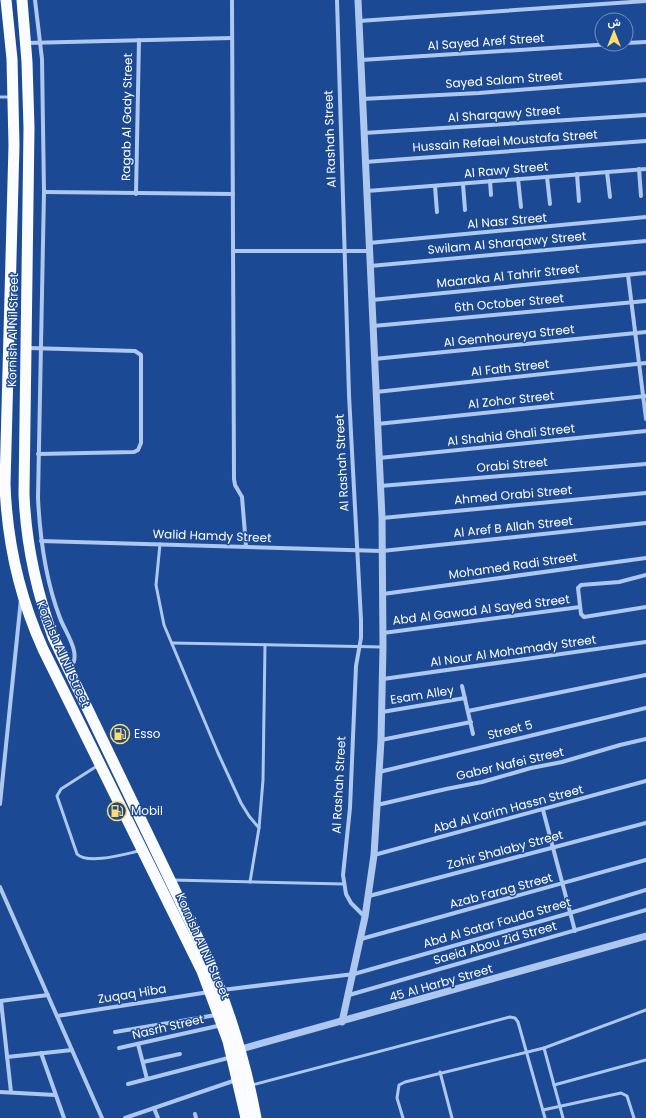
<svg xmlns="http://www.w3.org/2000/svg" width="646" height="1118" font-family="Poppins,Vazirmatn,sans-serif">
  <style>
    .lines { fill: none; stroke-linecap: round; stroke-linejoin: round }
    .service { stroke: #adc7ef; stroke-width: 3 }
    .minor { stroke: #adc7ef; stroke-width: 4 }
    .tertiary { stroke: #adc7ef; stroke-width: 7 }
    .trunk { stroke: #fafcff; stroke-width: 11 }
    .labels { text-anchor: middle; stroke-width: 3; stroke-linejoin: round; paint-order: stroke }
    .street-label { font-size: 12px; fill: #fff; stroke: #1c4993 }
    .poi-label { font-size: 12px; fill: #fff; stroke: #1c4993; text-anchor: start }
  </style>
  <rect width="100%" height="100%" fill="#1c4993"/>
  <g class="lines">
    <g class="service">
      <path d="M 0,97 L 10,97"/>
      <path d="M 160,544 L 156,585 L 164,625 L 218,753 L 241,803 L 249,816 L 259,828"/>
      <path d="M 172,643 L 383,647"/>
      <path d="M 97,766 L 61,789 L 57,796 L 77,854 C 88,865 125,854 139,851"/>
      <path d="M 172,880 L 344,884"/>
      <path d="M 250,882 L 259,828 L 263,780 L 265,645"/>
      <path d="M 544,1048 L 646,1010"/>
      <path d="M 440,1072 L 452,1118"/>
      <path d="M 252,1085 L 510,1017 L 515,1018 L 518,1022 L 545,1118"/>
      <path d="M 554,1085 L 646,1060"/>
      <path d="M 543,1110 L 621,1093 L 627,1096 L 634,1118"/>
      <path d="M 403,1118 L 397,1098 L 399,1085 L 405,1082 L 544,1048 L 563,1118"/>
    </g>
    <g class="minor">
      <path d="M 35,0 L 42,59 L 44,192 L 38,498 C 40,539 45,579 60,618 C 65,632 83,655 70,668"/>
      <path d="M 232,0 L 234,479 L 235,485 L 242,497 L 246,546"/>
      <path d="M 337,0 L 349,395 L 361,620 L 361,638 L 356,666 L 350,808 L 343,875 L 346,894 L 351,903 L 365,917"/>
      <path d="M 359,21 L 646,1"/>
      <path d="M 26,43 L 232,38"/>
      <path d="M 626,43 L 646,42"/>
      <path d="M 361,60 L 612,44"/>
      <path d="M 362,99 L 479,93 L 646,80"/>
      <path d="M 364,133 L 646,115"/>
      <path d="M 365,162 L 646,141"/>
      <path d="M 639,169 L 641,196"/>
      <path d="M 607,172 L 610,197"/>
      <path d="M 577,174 L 579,201"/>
      <path d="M 547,177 L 550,204"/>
      <path d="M 518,179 L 521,207"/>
      <path d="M 490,181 L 491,195"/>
      <path d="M 463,184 L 465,210"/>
      <path d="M 435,186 L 437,212"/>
      <path d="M 367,191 L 646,169"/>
      <path d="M 44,192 L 233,194"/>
      <path d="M 136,194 L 139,40"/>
      <path d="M 369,243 L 646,217"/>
      <path d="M 233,251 L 369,251"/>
      <path d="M 370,266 L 646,241"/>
      <path d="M 628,275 L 646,419"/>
      <path d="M 372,300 L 646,273"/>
      <path d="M 373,326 L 646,301"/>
      <path d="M 28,348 L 135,351 L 141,355 L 141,443 L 138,450 L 134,452 L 38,454"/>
      <path d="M 374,359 L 646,332"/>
      <path d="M 376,392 L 646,363"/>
      <path d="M 377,424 L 646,396"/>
      <path d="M 379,458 L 646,431"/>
      <path d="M 380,486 L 646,464"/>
      <path d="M 382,518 L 646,493"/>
      <path d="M 41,541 L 382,551 L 646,523"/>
      <path d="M 646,575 L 619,582 L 581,585 L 578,588 L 581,614 L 584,617 L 646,607"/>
      <path d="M 383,594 L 646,558"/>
      <path d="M 383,633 L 580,607"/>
      <path d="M 383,679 L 646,642"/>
      <path d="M 462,686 L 473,734"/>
      <path d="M 468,711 L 646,675"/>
      <path d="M 382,712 L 465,698"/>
      <path d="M 381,740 L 471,722"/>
      <path d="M 379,772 L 646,708"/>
      <path d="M 0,804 L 21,599"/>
      <path d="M 377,805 L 446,789 L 482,782 L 531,768 L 562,762 L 620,745 L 646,739"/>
      <path d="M 543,810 L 575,931"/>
      <path d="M 374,855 L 646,781"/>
      <path d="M 0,887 L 102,1118"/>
      <path d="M 369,896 L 646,823"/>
      <path d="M 361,939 L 646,860"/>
      <path d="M 222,990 L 354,974 L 570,913 L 646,890"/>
      <path d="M 349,995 L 646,910"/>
      <path d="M 0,1001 L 48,995"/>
      <path d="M 1,1001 L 11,1092"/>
      <path d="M 57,1016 L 209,992"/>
      <path d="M 115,1032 L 216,1015"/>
      <path d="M 138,1044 L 147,1079"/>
      <path d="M 119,1048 L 222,1025"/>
      <path d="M 41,1053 L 64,1118"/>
      <path d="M 7,1057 L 72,1050"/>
      <path d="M 143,1062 L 180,1054"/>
      <path d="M 128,1084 L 232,1057"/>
      <path d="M 0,1092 L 55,1095"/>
      <path d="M 154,1108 L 158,1118"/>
      <path d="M 195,1114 L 196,1118"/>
      <path d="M 125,1118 L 236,1080"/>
    </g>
    <g class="tertiary">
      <path d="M 342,1022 L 365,917 L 374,855 L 381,740 L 383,647 L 382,518 L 358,0"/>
      <path d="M 241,1049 L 646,936"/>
    </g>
    <g class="trunk">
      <path d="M 6,0 L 12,59 L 14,145 L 5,484 C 7,542 19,596 43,649 L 202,971 L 228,1041 L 246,1118"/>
      <path d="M 22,0 L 27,62 L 29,128 L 24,494 C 26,544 36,590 53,637 L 209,961 C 230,1012 246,1064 256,1118"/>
    </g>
  </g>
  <defs>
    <symbol id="fuel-ring" viewBox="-11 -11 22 22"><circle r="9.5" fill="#1c4993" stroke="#ffdc6b" stroke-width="1.5"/><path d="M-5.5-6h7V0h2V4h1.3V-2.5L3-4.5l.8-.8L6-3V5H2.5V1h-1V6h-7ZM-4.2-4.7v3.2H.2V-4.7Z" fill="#ffdc6b"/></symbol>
  </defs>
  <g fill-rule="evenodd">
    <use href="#fuel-ring" x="109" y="723" width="22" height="22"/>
    <use href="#fuel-ring" x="106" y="800" width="22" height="22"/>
  </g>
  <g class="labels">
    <g class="street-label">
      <text transform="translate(486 42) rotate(-4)" y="4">Al Sayed Aref Street</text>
      <text transform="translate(504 80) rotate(-4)" y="4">Sayed Salam Street</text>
      <text transform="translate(504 114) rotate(-4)" y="4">Al Sharqawy Street</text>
      <text transform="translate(127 117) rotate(-89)" y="4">Ragab Al Gady Street</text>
      <text transform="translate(330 139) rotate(-92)" y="4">Al Rashah Street</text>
      <text transform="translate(505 141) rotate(-4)" y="4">Hussain Refaei Moustafa Street</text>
      <text transform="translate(506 170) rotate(-5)" y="4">Al Rawy Street</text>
      <text transform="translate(507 221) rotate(-5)" y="4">Al Nasr Street</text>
      <text transform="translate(507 243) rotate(-5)" y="4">Swilam Al Sharqawy Street</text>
      <text transform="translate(508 276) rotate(-6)" y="4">Maaraka Al Tahrir Street</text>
      <text transform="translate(509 303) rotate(-5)" y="4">6th October Street</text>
      <text transform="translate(13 330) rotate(-89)" y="4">Kornish Al Nil Street</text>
      <text transform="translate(509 336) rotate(-6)" y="4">Al Gemhoureya Street</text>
      <text transform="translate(510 368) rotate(-6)" y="4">Al Fath Street</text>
      <text transform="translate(511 400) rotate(-6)" y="4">Al Zohor Street</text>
      <text transform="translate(511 435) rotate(-6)" y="4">Al Shahid Ghali Street</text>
      <text transform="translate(342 463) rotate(-93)" y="4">Al Rashah Street</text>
      <text transform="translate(512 465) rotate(-5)" y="4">Orabi Street</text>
      <text transform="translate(513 495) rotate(-5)" y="4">Ahmed Orabi Street</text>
      <text transform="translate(513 527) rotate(-6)" y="4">Al Aref B Allah Street</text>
      <text transform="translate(212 536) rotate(2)" y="4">Walid Hamdy Street</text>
      <text transform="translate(513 566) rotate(-8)" y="4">Mohamed Radi Street</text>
      <text transform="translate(481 610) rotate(-7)" y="4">Abd Al Gawad Al Sayed Street</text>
      <text transform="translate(513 651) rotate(-8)" y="4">Al Nour Al Mohamady Street</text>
      <text transform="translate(63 654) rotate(66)" y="4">Kornish Al Nil Street</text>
      <text transform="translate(422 695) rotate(-9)" y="4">Esam Alley</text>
      <text transform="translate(510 730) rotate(-14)" y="4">Street 5</text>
      <text transform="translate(510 764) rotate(-13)" y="4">Gaber Nafei Street</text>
      <text transform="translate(339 785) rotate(-87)" y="4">Al Rashah Street</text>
      <text transform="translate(508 809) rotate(-15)" y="4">Abd Al Karim Hassn Street</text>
      <text transform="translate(505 850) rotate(-15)" y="4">Zohir Shalaby Street</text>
      <text transform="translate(501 891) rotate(-15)" y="4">Azab Farag Street</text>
      <text transform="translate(497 923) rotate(-16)" y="4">Abd Al Satar Fouda Street</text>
      <text transform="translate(495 943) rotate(-16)" y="4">Saeid Abou Zid Street</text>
      <text transform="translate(203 946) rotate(66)" y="4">Kornish Al Nil Street</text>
      <text transform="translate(441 983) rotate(-16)" y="4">45 Al Harby Street</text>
      <text transform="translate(132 994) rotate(-9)" y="4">Zuqaq Hiba</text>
      <text transform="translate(168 1027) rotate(-13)" y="4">Nasrh Street</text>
    </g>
    <g class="poi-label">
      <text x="134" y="738">Esso</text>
      <text x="131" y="815">Mobil</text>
    </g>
  </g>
  <g transform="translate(614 32)"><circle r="19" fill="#1c4993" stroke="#7792be"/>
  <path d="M0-3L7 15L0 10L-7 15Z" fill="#ffdc6b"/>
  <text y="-6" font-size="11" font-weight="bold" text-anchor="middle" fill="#ffffff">ش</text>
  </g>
</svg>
